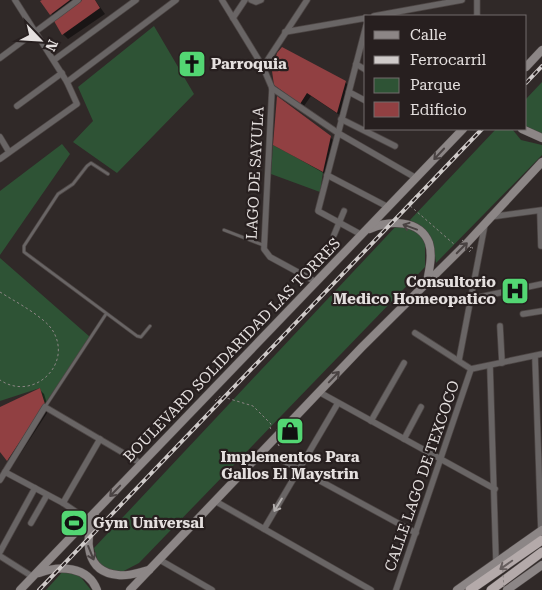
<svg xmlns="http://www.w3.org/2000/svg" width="542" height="590" font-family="'Roboto Serif',serif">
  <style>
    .green { fill: #2e5335 }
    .shadow { fill: #0007 }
    .building { fill: #914042 }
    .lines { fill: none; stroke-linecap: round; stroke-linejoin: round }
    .service-casing { stroke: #4d4645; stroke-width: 4 }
    .minor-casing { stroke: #4d4645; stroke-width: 7 }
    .secondary-casing { stroke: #4d4645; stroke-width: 9 }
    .trunk-casing { stroke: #4d4645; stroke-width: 10 }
    .path { stroke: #8b8584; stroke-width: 1; stroke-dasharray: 2.5 2.5; stroke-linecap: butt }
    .service { stroke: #696565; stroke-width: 2.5 }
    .minor { stroke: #696565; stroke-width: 5.5 }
    .secondary { stroke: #8c8686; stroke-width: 8 }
    .trunk { stroke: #b4aaaa; stroke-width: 9 }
    .rail-casing { stroke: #cfcac9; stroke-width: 4 }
    .rail { stroke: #271f1f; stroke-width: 2; stroke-dasharray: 5.5; stroke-linecap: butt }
    .path-bridge { stroke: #8b8584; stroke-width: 1; stroke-dasharray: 2.5 2.5; stroke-linecap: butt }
    .oneway { stroke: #4a4343 }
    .oneway2 { stroke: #b3afae }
    .oneway3 { stroke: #665e5e }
    .labels { text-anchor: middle; stroke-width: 4.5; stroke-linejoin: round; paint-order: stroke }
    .poi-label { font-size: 15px; font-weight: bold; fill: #e5e0df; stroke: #271f1f; text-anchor: start }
    .street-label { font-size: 15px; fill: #e5e0df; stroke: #271f1f }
  </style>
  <rect width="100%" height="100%" fill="#302928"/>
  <g class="green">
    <path d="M 154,26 L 194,94 L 117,173 L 73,142 L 93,121 L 78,87 Z"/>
    <path d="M 542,82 L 542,134 L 526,128 L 526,99 Z"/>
    <path d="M 496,129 L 512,129 L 521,140 L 542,145 L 542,155 L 436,263 L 433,242 L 410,220 Z"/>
    <path d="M 62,144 L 70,154 L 0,255 L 0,191 Z"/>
    <path d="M 273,145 L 323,172 L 320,192 L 271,174 Z"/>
    <path d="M 398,224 L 413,229 L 425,240 L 425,267 L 139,563 L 116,575 L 99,566 L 94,548 Z"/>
    <path d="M 0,258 L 90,337 L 45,404 L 40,388 L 0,401 Z"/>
    <path d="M 65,569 L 79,575 L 91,590 L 46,590 Z"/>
  </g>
  <g class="shadow">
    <path d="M 44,0 L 95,0 L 105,14 L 68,39 L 63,34 L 57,20 L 42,2 Z"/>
    <path d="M 345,82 L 349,86 L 341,116 L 311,96 L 304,106 L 279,89 Z"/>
    <path d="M 330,137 L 334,141 L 327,175 L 275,145 Z"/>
    <path d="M 39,389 L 44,394 L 49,410 L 13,465 L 0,450 L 0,409 Z"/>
  </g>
  <g class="building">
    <path d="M 42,0 L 70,0 L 50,15 L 40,1 Z"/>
    <path d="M 82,0 L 95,0 L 100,8 L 62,35 L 54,21 Z"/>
    <path d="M 282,47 L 346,81 L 337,113 L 307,93 L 300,104 L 274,85 L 272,71 L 277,53 Z"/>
    <path d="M 277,96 L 331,136 L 323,172 L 273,145 Z"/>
    <path d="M 40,388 L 45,404 L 7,461 L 0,452 L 0,407 Z"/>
  </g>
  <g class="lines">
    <defs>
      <g id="service">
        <path d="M 108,174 L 91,163 L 87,166 L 73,184 L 58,194 L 24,246 L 24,252 L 137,336 L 141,337 L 150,326"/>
        <path d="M 224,230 L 263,245"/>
        <path d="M 45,407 L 106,314"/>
      </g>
      <g id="minor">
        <path d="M 222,0 L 263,67 L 272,88 L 264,249 L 270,257 L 316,282"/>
        <path d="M 251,0 L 256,2 L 261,0"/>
        <path d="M 477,0 L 477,16"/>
        <path d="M 374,16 L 462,0"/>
        <path d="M 233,18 L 245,0"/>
        <path d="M 285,32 L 366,18"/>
        <path d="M 0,58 L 78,0"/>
        <path d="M 54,60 L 136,0"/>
        <path d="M 356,64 L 366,70"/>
        <path d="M 263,67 L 307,0"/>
        <path d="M 67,82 L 176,0"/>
        <path d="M 272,88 L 338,133 L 416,178"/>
        <path d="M 349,92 L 366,101"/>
        <path d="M 17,106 L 62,73"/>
        <path d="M 341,119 L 395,146"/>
        <path d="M 0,137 L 9,152"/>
        <path d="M 0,159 L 77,104 L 67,82 L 15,0"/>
        <path d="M 327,175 L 388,207"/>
        <path d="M 540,211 L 541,246"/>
        <path d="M 490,217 L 542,210"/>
        <path d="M 334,235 L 344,211"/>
        <path d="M 362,235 L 318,211 L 366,26"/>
        <path d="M 470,299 L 542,284"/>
        <path d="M 523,314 L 542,311"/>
        <path d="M 500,326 L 502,363"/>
        <path d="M 415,333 L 471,369 L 542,354"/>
        <path d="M 535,356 L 541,531"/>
        <path d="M 459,360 L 485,224"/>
        <path d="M 490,366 L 496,561"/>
        <path d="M 319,392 L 495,489"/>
        <path d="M 371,421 L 404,363"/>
        <path d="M 404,439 L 421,407"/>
        <path d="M 278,458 L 416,533"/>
        <path d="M 5,472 L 63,503 L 88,520"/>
        <path d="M 0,480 L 45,407 L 142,464"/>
        <path d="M 215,501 L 371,590"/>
        <path d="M 63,503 L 100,439"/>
        <path d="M 31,523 L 47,495"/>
        <path d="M 264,529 L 338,403"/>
        <path d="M 0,552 L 35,488"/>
        <path d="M 0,556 L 33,577"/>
        <path d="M 160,560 L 212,590"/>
        <path d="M 396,590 L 471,369"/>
      </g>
      <g id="secondary">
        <path d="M 526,67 L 542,50"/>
        <path d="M 522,129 L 542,138"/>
        <path d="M 370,229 C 389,220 420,219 429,243 C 433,256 429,270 427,282"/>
        <path d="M 95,516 C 84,539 85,572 118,575 C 128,577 139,572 149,570"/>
        <path d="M 39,573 C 59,565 88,566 97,590"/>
        <path d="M 20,590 L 463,129"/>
        <path d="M 130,590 L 362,347 L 467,243 L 542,162"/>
        <path d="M 457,590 L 542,530"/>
        <path d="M 507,590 L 542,565"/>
      </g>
      <g id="trunk">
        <path d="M 470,590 L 542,540"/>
        <path d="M 491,590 L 542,552"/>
      </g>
    </defs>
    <use href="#service" class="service-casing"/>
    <use href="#minor" class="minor-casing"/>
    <use href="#secondary" class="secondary-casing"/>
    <use href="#trunk" class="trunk-casing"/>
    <g class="path">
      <path d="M 416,195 L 408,204 L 455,245"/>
      <path d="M 469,252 L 473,248 L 471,247"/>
      <path d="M 0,292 C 14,301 45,317 53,331 C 73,365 33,402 0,380"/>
      <path d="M 215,401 L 220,396 L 253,406 L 271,424 L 270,428 L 273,430"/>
      <path d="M 278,444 L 279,446 L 286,439"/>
    </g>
    <use href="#service" class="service"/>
    <use href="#minor" class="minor"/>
    <use href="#secondary" class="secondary"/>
    <use href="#trunk" class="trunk"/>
    <defs>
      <g id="rail">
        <path d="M 526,83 L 542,66"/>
        <path d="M 39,590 L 482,129"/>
      </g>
    </defs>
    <use href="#rail" class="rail-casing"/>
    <use href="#rail" class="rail"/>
    <g class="path-bridge">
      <path d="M 462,240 L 471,248"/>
      <path d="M 276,429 L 286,439"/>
      <path d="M 502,555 L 504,590"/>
    </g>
  </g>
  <defs><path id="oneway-shaft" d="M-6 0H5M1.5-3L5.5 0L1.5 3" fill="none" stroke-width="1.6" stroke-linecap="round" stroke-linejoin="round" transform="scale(1.25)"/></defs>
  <g class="oneway">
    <use href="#oneway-shaft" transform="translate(439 154) rotate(133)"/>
    <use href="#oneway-shaft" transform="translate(410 227) rotate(-160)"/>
    <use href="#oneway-shaft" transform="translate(462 248) rotate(-45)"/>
    <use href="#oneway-shaft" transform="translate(334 377) rotate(-46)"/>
    <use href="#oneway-shaft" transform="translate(115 491) rotate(134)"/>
    <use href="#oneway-shaft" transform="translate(91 553) rotate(68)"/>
  </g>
  <use class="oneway2" href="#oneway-shaft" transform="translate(278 505) rotate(121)"/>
  <use class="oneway3" href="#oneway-shaft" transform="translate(506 565) rotate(145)"/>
  <defs>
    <symbol id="church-square" viewBox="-11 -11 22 22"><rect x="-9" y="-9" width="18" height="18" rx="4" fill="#53d673" stroke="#271f1f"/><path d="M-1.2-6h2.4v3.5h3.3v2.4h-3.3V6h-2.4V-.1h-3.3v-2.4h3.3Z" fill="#111"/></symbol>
    <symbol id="hospital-square" viewBox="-11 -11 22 22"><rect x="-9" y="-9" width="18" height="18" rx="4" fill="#53d673" stroke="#271f1f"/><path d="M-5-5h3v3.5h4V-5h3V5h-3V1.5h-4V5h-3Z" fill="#111"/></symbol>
    <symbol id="shop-square" viewBox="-11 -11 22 22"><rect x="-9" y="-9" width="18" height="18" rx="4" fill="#53d673" stroke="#271f1f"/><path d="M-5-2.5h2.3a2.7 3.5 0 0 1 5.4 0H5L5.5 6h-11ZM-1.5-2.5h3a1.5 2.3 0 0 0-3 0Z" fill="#111"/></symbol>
    <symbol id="stadium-square" viewBox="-11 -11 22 22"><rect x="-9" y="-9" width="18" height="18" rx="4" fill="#53d673" stroke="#271f1f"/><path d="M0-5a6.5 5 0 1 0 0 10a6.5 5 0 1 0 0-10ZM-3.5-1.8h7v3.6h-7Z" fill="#111"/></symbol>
  </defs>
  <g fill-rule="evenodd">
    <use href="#church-square" x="176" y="48" width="32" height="32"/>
    <use href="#hospital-square" x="499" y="275" width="32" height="32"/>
    <use href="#shop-square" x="274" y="415" width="32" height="32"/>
    <use href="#stadium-square" x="58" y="507" width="32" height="32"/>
  </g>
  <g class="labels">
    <g class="poi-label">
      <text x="211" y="69">Parroquia</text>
      <text x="496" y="287" text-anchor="end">Consultorio<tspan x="496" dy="17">Medico Homeopatico</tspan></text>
      <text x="290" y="462" text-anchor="middle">Implementos Para<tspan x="290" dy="17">Gallos El Maystrin</tspan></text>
      <text x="93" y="528">Gym Universal</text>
    </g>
    <g class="street-label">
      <text transform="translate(255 173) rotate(-87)" y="5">LAGO DE SAYULA</text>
      <text transform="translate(232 350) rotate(-46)" y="5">BOULEVARD SOLIDARIDAD LAS TORRES</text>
      <text transform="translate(422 476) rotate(-71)" y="5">CALLE LAGO DE TEXCOCO</text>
    </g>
  </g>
  <rect x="364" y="15" width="162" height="115" fill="#271f1f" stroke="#736c6c"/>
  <rect x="374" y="31" width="25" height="8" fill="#8c8686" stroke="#736c6c"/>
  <text x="410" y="40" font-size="15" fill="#e5e0df">Calle</text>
  <rect x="374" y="56" width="25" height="8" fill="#cfcac9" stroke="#736c6c"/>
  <text x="410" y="65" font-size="15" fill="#e5e0df">Ferrocarril</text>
  <rect x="374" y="78" width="25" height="15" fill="#2e5335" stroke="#736c6c"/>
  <text x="410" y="90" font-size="15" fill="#e5e0df">Parque</text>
  <rect x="374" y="102" width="25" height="15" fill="#914042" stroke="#736c6c"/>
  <text x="410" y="115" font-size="15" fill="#e5e0df">Edificio</text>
  <g transform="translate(40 40) rotate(115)" stroke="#271f1f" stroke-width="4" paint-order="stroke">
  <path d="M0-4L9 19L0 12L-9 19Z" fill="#e5e0df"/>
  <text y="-8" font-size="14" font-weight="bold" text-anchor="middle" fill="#e5e0df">N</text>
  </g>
</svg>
